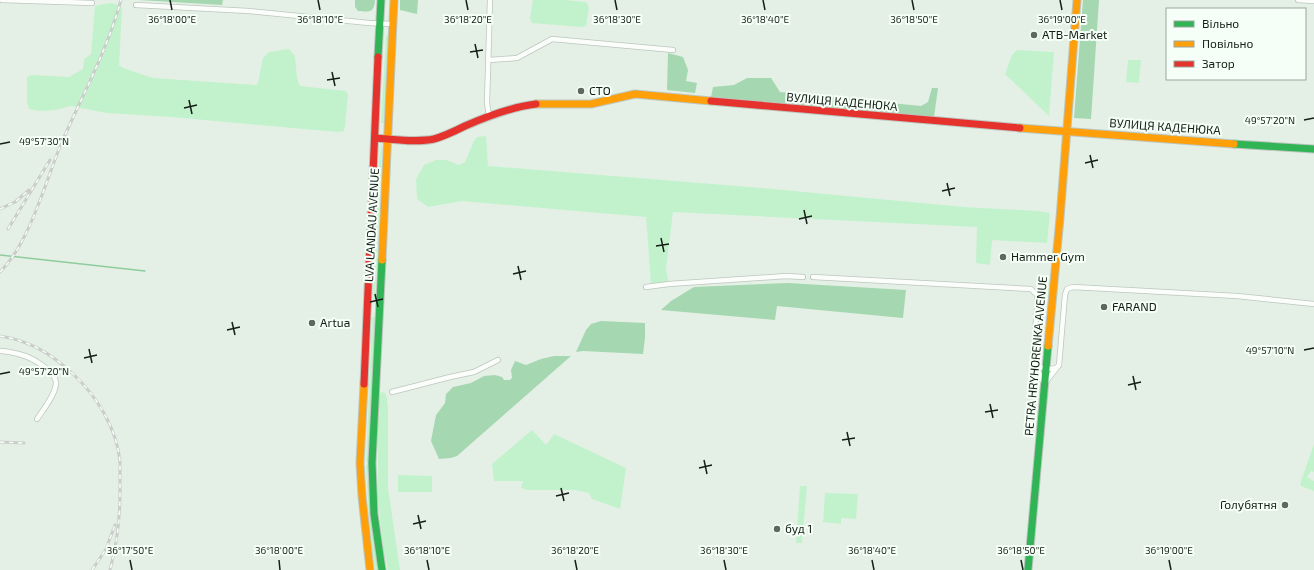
<svg xmlns="http://www.w3.org/2000/svg" width="1314" height="570" font-family="'Exo 2',sans-serif">
  <style>
    .green { fill: #c2f2cc }
    .forest { fill: #a5d7b0 }
    .lines { fill: none; stroke-linecap: round; stroke-linejoin: round }
    .stream { stroke: #8fcc9d; stroke-width: 1.5 }
    .street-casing { stroke: #bcc6be; stroke-width: 6 }
    .fast-casing { stroke: #bcc6be; stroke-width: 9 }
    .slow-casing { stroke: #bcc6be; stroke-width: 9 }
    .jam-casing { stroke: #bcc6be; stroke-width: 9 }
    .street { stroke: #fbfdfb; stroke-width: 4.5 }
    .fast { stroke: #30b455; stroke-width: 7 }
    .slow { stroke: #ff9f0a; stroke-width: 7 }
    .jam { stroke: #e5322d; stroke-width: 7 }
    .rail-casing { stroke: #cacdca; stroke-width: 3 }
    .rail { stroke: #f5fff7; stroke-width: 1.5; stroke-dasharray: 4.5; stroke-linecap: butt }
    .ticks { fill: none; stroke: #151e17; stroke-width: 1.5 }
    .poi-dot { fill: #5d685f; stroke: #f5fff7; stroke-width: 1.5 }
    .labels { text-anchor: middle; stroke-width: 4; stroke-linejoin: round; paint-order: stroke }
    .poi-label { font-size: 12px; fill: #151e17; stroke: #f5fff7; text-anchor: start }
    .street-label { font-size: 12px; fill: #151e17; stroke: #f5fff7 }
    .ticks-label { font-size: 10px; text-anchor: middle; fill: #151e17; stroke: #f5fff7; stroke-width: 4; stroke-linejoin: round; paint-order: stroke }
  </style>
  <rect width="100%" height="100%" fill="#e4f0e6"/>
  <g class="green">
    <path d="M 533,0 L 566,0 L 586,2 L 589,7 L 586,26 L 581,27 L 532,23 L 530,18 Z"/>
    <path d="M 111,3 L 121,6 L 122,11 L 119,65 L 123,68 L 153,78 L 256,85 L 258,83 L 263,58 L 269,52 L 289,49 L 295,56 L 297,78 L 300,86 L 346,91 L 348,95 L 345,126 L 344,131 L 339,132 L 315,130 L 172,117 L 106,113 L 71,106 L 55,110 L 40,111 L 29,109 L 27,102 L 27,77 L 31,75 L 69,77 L 83,69 L 84,59 L 91,54 L 95,6 L 104,4 Z"/>
    <path d="M 386,36 L 388,36 L 384,123 L 381,123 Z"/>
    <path d="M 1017,50 L 1054,52 L 1049,116 L 1005,74 L 1012,55 Z"/>
    <path d="M 1128,60 L 1141,60 L 1139,83 L 1126,82 Z"/>
    <path d="M 486,136 L 488,166 L 762,188 L 964,207 L 1038,211 L 1050,213 L 1047,243 L 992,240 L 990,265 L 976,263 L 977,227 L 673,212 L 666,269 L 669,284 L 651,283 L 646,217 L 462,201 L 428,207 L 417,199 L 416,179 L 424,165 L 436,160 L 446,160 L 459,165 L 465,162 L 474,141 L 477,137 Z"/>
    <path d="M 381,144 L 382,146 L 375,302 L 373,302 L 379,161 Z"/>
    <path d="M 372,317 L 375,317 L 369,461 L 366,461 Z"/>
    <path d="M 382,392 L 385,393 L 387,398 L 388,408 L 388,488 L 400,570 L 388,570 L 383,547 L 378,500 L 378,398 L 380,393 Z"/>
    <path d="M 532,430 L 546,445 L 554,434 L 626,468 L 620,509 L 592,499 L 589,493 L 575,490 L 527,490 L 521,488 L 523,481 L 494,481 L 492,464 Z"/>
    <path d="M 1314,444 L 1314,472 L 1311,471 L 1307,477 L 1314,481 L 1314,491 L 1301,486 L 1300,484 Z"/>
    <path d="M 366,465 L 369,465 L 374,536 L 379,570 L 375,570 C 370,535 367,500 366,465 Z"/>
    <path d="M 398,475 L 432,476 L 432,492 L 398,492 Z"/>
    <path d="M 800,486 L 807,486 L 802,543 L 796,543 Z"/>
    <path d="M 825,493 L 858,494 L 856,519 L 841,518 L 841,524 L 823,522 Z"/>
  </g>
  <g class="forest">
    <path d="M 139,0 L 223,0 L 222,5 Z"/>
    <path d="M 355,0 L 375,0 C 374,13 370,12 358,11 L 355,7 Z"/>
    <path d="M 400,0 L 418,0 L 417,14 L 400,10 Z"/>
    <path d="M 1083,0 L 1099,0 L 1091,119 L 1074,118 Z"/>
    <path d="M 668,53 L 683,57 L 688,70 L 686,81 L 697,83 L 695,93 L 667,90 Z"/>
    <path d="M 747,78 L 771,78 L 780,92 L 921,106 L 928,102 L 932,88 L 938,88 L 934,117 L 711,97 L 713,87 L 734,85 Z"/>
    <path d="M 788,283 L 906,290 L 903,318 L 777,306 L 775,320 L 661,310 L 671,301 L 694,287 Z"/>
    <path d="M 601,321 L 645,323 L 645,338 L 643,354 L 583,351 L 576,352 L 586,330 L 591,324 Z"/>
    <path d="M 554,356 L 571,356 L 457,456 L 451,458 L 439,459 L 431,441 L 436,415 L 445,403 L 446,394 L 453,387 L 471,383 L 484,376 L 495,375 L 502,377 L 504,380 L 510,380 L 512,378 L 511,370 L 515,361 L 526,365 L 541,359 Z"/>
  </g>
  <g class="lines">
    <path class="stream" d="M 0,255 L 145,271"/>
    <defs>
      <g id="street">
        <path d="M 2,0 L 92,3"/>
        <path d="M 1298,0 L 1314,1"/>
        <path d="M 136,5 L 249,11 L 369,23 L 393,24"/>
        <path d="M 489,60 L 517,58 L 552,39 L 673,50"/>
        <path d="M 489,116 L 487,103 L 490,0"/>
        <path d="M 813,277 L 1031,289 L 1037,295 L 1037,308 L 1033,355 L 1035,364 L 1044,384 L 1059,365"/>
        <path d="M 646,287 L 669,284 L 786,276 L 803,277"/>
        <path d="M 0,351 C 7,351 15,353 22,355 C 32,358 56,371 56,383 C 56,394 43,410 37,419"/>
        <path d="M 1035,364 C 1040,368 1050,370 1056,368"/>
        <path d="M 1059,365 L 1065,295 L 1067,289 L 1073,287 L 1237,296 L 1314,304"/>
        <path d="M 392,392 L 450,377 L 474,372 L 498,360"/>
      </g>
      <g id="fast">
        <path d="M 378,57 L 381,0"/>
        <path d="M 1234,144 L 1314,149"/>
        <path d="M 382,260 L 372,463 L 374,514 L 382,570"/>
        <path d="M 1028,570 L 1048,346"/>
      </g>
      <g id="slow">
        <path d="M 536,104 L 591,104 L 635,94 L 711,101"/>
        <path d="M 1020,128 L 1234,144"/>
        <path d="M 382,260 L 394,0"/>
        <path d="M 1048,346 L 1060,218 L 1077,0"/>
        <path d="M 364,384 L 360,463 L 362,496 L 370,570"/>
      </g>
      <g id="jam">
        <path d="M 711,101 L 1020,128"/>
        <path d="M 375,138 C 393,139 416,143 434,139 C 445,136 455,131 465,126 C 488,116 511,107 536,104"/>
        <path d="M 364,384 L 378,57"/>
      </g>
    </defs>
    <use href="#street" class="street-casing"/>
    <use href="#fast" class="fast-casing"/>
    <use href="#slow" class="slow-casing"/>
    <use href="#jam" class="jam-casing"/>
    <use href="#street" class="street"/>
    <use href="#fast" class="fast"/>
    <use href="#slow" class="slow"/>
    <use href="#jam" class="jam"/>
    <defs>
      <g id="rail">
        <path d="M 0,209 L 15,202 L 29,190"/>
        <path d="M 8,229 L 50,160"/>
        <path d="M 0,272 C 30,242 45,183 61,144 C 82,96 107,51 121,0"/>
        <path d="M 0,336 C 30,341 50,353 72,373 C 96,395 117,428 120,462 C 120,472 120,482 120,492 C 120,519 117,544 110,570"/>
        <path d="M 0,442 L 24,443"/>
        <path d="M 92,570 L 106,549 L 115,525"/>
      </g>
    </defs>
    <use href="#rail" class="rail-casing"/>
    <use href="#rail" class="rail"/>
  </g>
  <path class="ticks" d="M 170,0 L 172,10M 318,0 L 320,10M 466,0 L 468,10M 615,0 L 617,10M 763,0 L 765,10M 912,0 L 914,10M 1060,0 L 1062,10M 475,44 L 478,58M 470,52 L 483,50M 332,72 L 335,86M 327,80 L 340,78M 189,100 L 192,114M 184,108 L 197,105M 1304,120 L 1314,118M 0,144 L 10,142M 1090,155 L 1093,168M 1085,163 L 1098,160M 947,183 L 950,196M 942,191 L 955,188M 804,210 L 807,224M 799,219 L 812,216M 661,238 L 664,252M 656,246 L 669,244M 518,266 L 521,280M 513,274 L 526,271M 375,294 L 378,307M 370,302 L 383,299M 232,322 L 235,335M 227,330 L 240,327M 89,349 L 92,363M 1304,350 L 1314,348M 84,358 L 97,355M 0,374 L 10,372M 1133,376 L 1136,390M 1128,385 L 1141,382M 990,404 L 993,418M 985,412 L 998,410M 847,432 L 850,446M 842,440 L 855,438M 704,460 L 707,474M 699,468 L 712,465M 561,488 L 564,501M 556,496 L 569,493M 418,515 L 421,529M 413,524 L 426,521M 130,560 L 132,570M 279,560 L 280,570M 427,560 L 429,570M 575,560 L 577,570M 724,560 L 726,570M 872,560 L 874,570M 1021,560 L 1023,570M 1169,560 L 1171,570"/>
  <g class="poi-dot">
    <circle cx="1034" cy="35" r="4"/>
    <circle cx="581" cy="91" r="4"/>
    <circle cx="1003" cy="257" r="4"/>
    <circle cx="1104" cy="307" r="4"/>
    <circle cx="312" cy="323" r="4"/>
    <circle cx="1285" cy="505" r="4"/>
    <circle cx="777" cy="529" r="4"/>
  </g>
  <g class="labels">
    <g class="poi-label">
      <text x="1042" y="39">ATB-Market</text>
      <text x="589" y="95">СТО</text>
      <text x="1011" y="261">Hammer Gym</text>
      <text x="1112" y="311">FARAND</text>
      <text x="320" y="327">Artua</text>
      <text x="1277" y="509" text-anchor="end">Голубятня</text>
      <text x="785" y="533">буд 1</text>
    </g>
    <g class="street-label">
      <text transform="translate(842 102) rotate(5)" y="4">ВУЛИЦЯ КАДЕНЮКА</text>
      <text transform="translate(1165 127) rotate(4)" y="4">ВУЛИЦЯ КАДЕНЮКА</text>
      <text transform="translate(372 225) rotate(-87)" y="4">LVA LANDAU AVENUE</text>
      <text transform="translate(1036 356) rotate(-85)" y="4">PETRA HRYHORENKA АVENUE</text>
    </g>
  </g>
  <g class="ticks-label">
    <text x="172" y="23">36°18'00"E</text>
    <text x="320" y="23">36°18'10"E</text>
    <text x="468" y="23">36°18'20"E</text>
    <text x="617" y="23">36°18'30"E</text>
    <text x="765" y="23">36°18'40"E</text>
    <text x="914" y="23">36°18'50"E</text>
    <text x="1062" y="23">36°19'00"E</text>
    <text x="1270" y="124">49°57'20"N</text>
    <text x="44" y="145">49°57'30"N</text>
    <text x="1270" y="354">49°57'10"N</text>
    <text x="44" y="375">49°57'20"N</text>
    <text x="130" y="554">36°17'50"E</text>
    <text x="279" y="554">36°18'00"E</text>
    <text x="427" y="554">36°18'10"E</text>
    <text x="575" y="554">36°18'20"E</text>
    <text x="724" y="554">36°18'30"E</text>
    <text x="872" y="554">36°18'40"E</text>
    <text x="1021" y="554">36°18'50"E</text>
    <text x="1169" y="554">36°19'00"E</text>
  </g>
  <rect x="1166" y="8" width="140" height="72" fill="#f5fff7" stroke="#9ba59d"/>
  <rect x="1174" y="21" width="20" height="6" fill="#30b455" stroke="#9ba59d"/>
  <text x="1202" y="28" font-size="12" fill="#151e17">Вільно</text>
  <rect x="1174" y="41" width="20" height="6" fill="#ff9f0a" stroke="#9ba59d"/>
  <text x="1202" y="48" font-size="12" fill="#151e17">Повільно</text>
  <rect x="1174" y="61" width="20" height="6" fill="#e5322d" stroke="#9ba59d"/>
  <text x="1202" y="68" font-size="12" fill="#151e17">Затор</text>
</svg>
